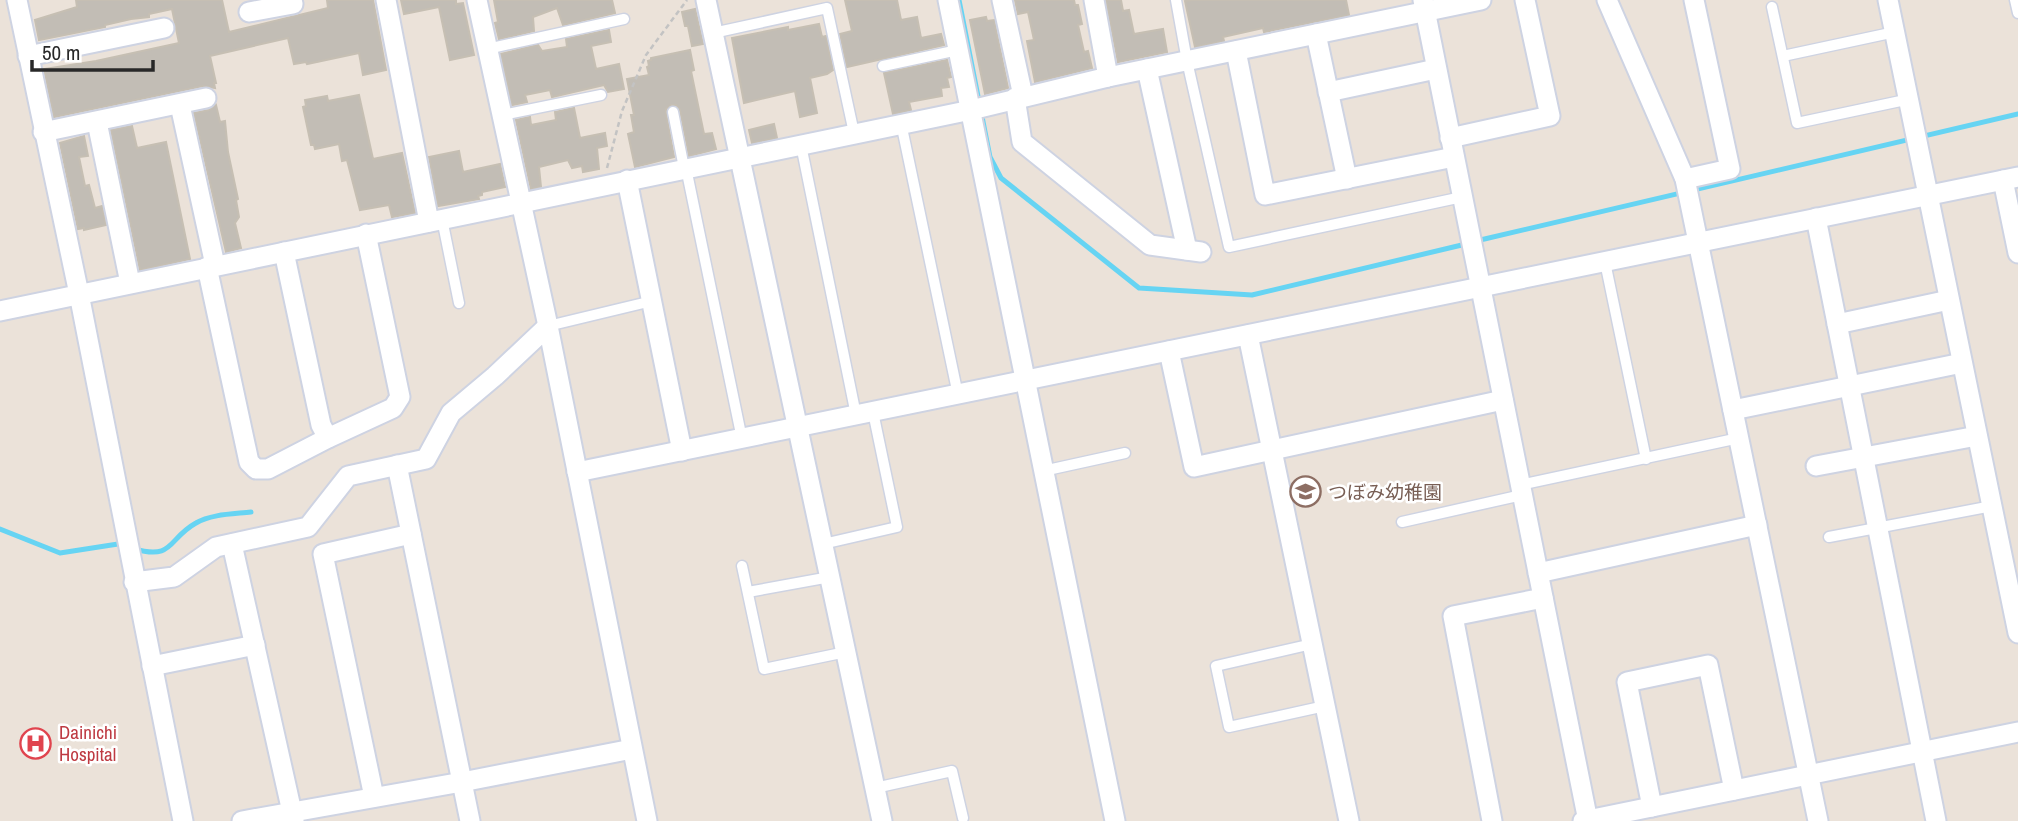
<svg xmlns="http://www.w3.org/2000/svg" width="2018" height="821" font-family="'Archivo Narrow','Noto Sans JP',sans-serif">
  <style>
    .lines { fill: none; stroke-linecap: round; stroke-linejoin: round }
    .stream { stroke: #66d4f3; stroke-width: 5 }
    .building { fill: #c2bdb5; stroke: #c6bfb3; stroke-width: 2 }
    .service-casing { stroke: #ced3e2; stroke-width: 13 }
    .minor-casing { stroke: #ced3e2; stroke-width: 23 }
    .path { stroke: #c3c3c3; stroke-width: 2.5; stroke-dasharray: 5 3.5; stroke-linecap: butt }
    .service { stroke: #fff; stroke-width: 10 }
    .minor { stroke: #fff; stroke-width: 19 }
    .labels { text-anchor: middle; stroke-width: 5; stroke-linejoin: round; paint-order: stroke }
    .education-label { font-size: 19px; fill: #785e54; stroke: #fff; text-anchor: start }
    .health-label { font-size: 19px; fill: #be3a42; stroke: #fff; text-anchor: start }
  </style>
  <rect width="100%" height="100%" fill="#ebe2d9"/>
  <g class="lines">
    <g class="stream">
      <path d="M 959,0 L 990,157 L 1001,178 L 1139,288 L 1252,295 L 1466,244"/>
      <path d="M 1476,241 L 2018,114"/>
      <path d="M 0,529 L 60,553 L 118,544 L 125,546"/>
      <path d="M 134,549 C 175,560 167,539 196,523 C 211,514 234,514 251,512"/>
    </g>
  </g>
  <g class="building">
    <path d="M 76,0 L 222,0 L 229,32 L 328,8 L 327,0 L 373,0 L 386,70 L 363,75 L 359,53 L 307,64 L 306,62 L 294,64 L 288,38 L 210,56 L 216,83 L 214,83 L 215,88 L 203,86 L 54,117 L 44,69 L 96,61 L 179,43 L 172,9 L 149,14 L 149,17 L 131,19 L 105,25 L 105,27 L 39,40 L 35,20 L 77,7 Z"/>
    <path d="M 401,0 L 456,0 L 456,4 L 463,3 L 474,55 L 450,60 L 439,7 L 404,14 Z"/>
    <path d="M 494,0 L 612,0 L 615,13 L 563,25 L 557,8 L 533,17 L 534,31 L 499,39 L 495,23 L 498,22 Z"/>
    <path d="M 845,0 L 897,0 L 901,20 L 917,17 L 921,38 L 941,34 L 944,45 L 847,67 L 840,34 L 852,31 Z"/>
    <path d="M 1015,0 L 1074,0 L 1075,5 L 1078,5 L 1082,24 L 1078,25 L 1084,52 L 1088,51 L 1092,68 L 1035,82 L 1027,41 L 1034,40 L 1028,12 L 1018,14 Z"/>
    <path d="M 1106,0 L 1121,0 L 1123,11 L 1129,10 L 1134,34 L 1163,29 L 1167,52 L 1118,62 Z"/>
    <path d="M 1192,0 L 1346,0 L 1349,15 L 1264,32 L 1263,28 L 1223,37 L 1224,41 L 1195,47 L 1185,1 Z"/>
    <path d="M 695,9 L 703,44 L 692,46 L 688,26 L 685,26 L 682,12 Z"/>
    <path d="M 986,17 L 987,21 L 994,20 L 1008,88 L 985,94 L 970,20 Z"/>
    <path d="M 819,24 L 822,37 L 826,36 L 833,70 L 827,74 L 810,78 L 817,113 L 800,117 L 795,91 L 744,103 L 732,38 L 788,27 L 788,30 Z"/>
    <path d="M 609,30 L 611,42 L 591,46 L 596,69 L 619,64 L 624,89 L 608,92 L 604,85 L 552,97 L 550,90 L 525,95 L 527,102 L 512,105 L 501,54 L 538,45 L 542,51 L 567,47 L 566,39 Z"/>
    <path d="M 690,50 L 694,70 L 691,71 L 704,134 L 712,133 L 716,149 L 689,156 L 680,110 L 676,105 L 671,105 L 666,109 L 666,113 L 674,157 L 635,167 L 628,134 L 634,132 L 631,115 L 634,115 L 627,79 L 649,75 L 647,67 L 649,66 L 648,61 L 651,60 L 651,58 Z"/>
    <path d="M 947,60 L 951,77 L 947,78 L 949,87 L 941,88 L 942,96 L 909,102 L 911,110 L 893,114 L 884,73 Z"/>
    <path d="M 359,95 L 373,159 L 402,153 L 415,213 L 392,217 L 389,205 L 360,210 L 347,160 L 342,161 L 339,144 L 315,149 L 314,145 L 311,145 L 303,107 L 306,106 L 305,100 L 327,96 L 328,101 Z"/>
    <path d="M 216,105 L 220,122 L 225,121 L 228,152 L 238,199 L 236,200 L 239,217 L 235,223 L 241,248 L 226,252 L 194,113 L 209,110 Z"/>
    <path d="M 574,108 L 580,138 L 605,133 L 607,146 L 597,148 L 599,169 L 583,172 L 582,166 L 572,168 L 568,160 L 539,167 L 541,187 L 531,189 L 516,120 L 530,117 L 531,125 L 556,120 L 555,112 Z"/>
    <path d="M 774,124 L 777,138 L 752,143 L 749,130 Z"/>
    <path d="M 132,126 L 137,148 L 166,142 L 190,259 L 140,270 L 111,130 Z"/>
    <path d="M 84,136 L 88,156 L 79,157 L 85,186 L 89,185 L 95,208 L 102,206 L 106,225 L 84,230 L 84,228 L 78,229 L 60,143 Z"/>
    <path d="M 459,151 L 463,172 L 500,164 L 505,187 L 482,192 L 482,195 L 478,196 L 479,199 L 438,206 L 429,157 Z"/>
  </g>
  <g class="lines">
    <defs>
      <g id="service">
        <path d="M 1176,0 L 1187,61 L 1229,247 L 1462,197"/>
        <path d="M 2015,0 L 2018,13"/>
        <path d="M 1772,7 L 1797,123 L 1910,99"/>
        <path d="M 713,33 L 827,8 L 854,133"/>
        <path d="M 487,49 L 624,19"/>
        <path d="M 1783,56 L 1895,32"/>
        <path d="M 883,66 L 958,50"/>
        <path d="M 673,112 L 684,168"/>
        <path d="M 502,115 L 601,95"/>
        <path d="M 901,123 L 958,395"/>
        <path d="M 801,145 L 856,415"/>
        <path d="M 686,168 L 742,439"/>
        <path d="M 442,219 L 459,303"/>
        <path d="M 1605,262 L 1646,459"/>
        <path d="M 548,326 L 652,301"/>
        <path d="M 1043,471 L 1125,453"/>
        <path d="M 1520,485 L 1739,438"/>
        <path d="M 1402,522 L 1522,495"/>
        <path d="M 1829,537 L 1992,506"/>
        <path d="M 823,544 L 897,527 L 873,412"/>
        <path d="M 742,566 L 764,669 L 846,652"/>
        <path d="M 748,592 L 830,577"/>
        <path d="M 1312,644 L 1216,666 L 1229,727 L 1325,706"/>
        <path d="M 875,788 L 952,771 L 963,818"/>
      </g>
      <g id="minor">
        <path d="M 17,0 L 79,294 L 183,821"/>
        <path d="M 386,0 L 429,222"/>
        <path d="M 477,0 L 548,326 L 647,821"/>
        <path d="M 706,0 L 882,821"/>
        <path d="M 948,0 L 1115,821"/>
        <path d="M 1002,0 L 1023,96"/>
        <path d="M 1094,0 L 1108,77"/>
        <path d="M 1423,0 L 1588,821"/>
        <path d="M 1607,0 L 1685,179 L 1818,821"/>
        <path d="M 1888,0 L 2018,633"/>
        <path d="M 249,12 L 293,4 L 292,0"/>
        <path d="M 1316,34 L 1347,179"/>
        <path d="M 1236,51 L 1265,195 L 1454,157"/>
        <path d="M 28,56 L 164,28"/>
        <path d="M 1147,69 L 1187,250"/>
        <path d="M 1328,92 L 1436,69"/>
        <path d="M 1015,98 L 1022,142 L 1150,245 L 1201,252"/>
        <path d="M 180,105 L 215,265"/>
        <path d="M 97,122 L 130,283"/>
        <path d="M 43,132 L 206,98"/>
        <path d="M 1450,138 L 1550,116 L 1525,0"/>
        <path d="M 1685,179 L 1730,169 L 1694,0"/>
        <path d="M 627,180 L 682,451"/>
        <path d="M 2003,180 L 2018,253"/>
        <path d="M 1816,218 L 1936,821"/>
        <path d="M 284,252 L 321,425 L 328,438"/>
        <path d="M 207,267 L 249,462 L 256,469 L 268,469 L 328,438 L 393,408 L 400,397 L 366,234"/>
        <path d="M 0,311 L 971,110 L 1108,77 L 1481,0"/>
        <path d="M 1837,324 L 1949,300"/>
        <path d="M 1248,335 L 1349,821"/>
        <path d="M 1169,351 L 1194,467 L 1503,400"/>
        <path d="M 1733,410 L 1962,363"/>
        <path d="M 397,465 L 470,821"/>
        <path d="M 1816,466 L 1977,436"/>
        <path d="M 577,472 L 2018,177"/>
        <path d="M 232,544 L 294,821"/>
        <path d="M 1538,573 L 1757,525"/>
        <path d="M 134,582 L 174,577 L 216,547 L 308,527 L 348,476 L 426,459 L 451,413 L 495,376 L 548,326"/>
        <path d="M 152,666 L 255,645"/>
        <path d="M 374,797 L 323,554 L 411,534"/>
        <path d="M 1652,807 L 1627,682 L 1708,665 L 1734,790"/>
        <path d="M 242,821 L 462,782 L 632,749"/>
        <path d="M 1492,821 L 1453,616 L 1543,598"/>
        <path d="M 1583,821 L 2018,732"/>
      </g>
    </defs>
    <use href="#service" class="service-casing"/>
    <use href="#minor" class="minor-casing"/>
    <path class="path" d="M 607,168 L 622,111 L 646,55 L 687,0"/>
    <use href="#service" class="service"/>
    <use href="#minor" class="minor"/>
  </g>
  <defs>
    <symbol id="school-ring" viewBox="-11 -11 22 22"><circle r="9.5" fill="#fff" stroke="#8d6e63" stroke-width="1.5"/><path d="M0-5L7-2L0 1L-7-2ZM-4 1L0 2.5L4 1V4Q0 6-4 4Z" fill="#8d6e63"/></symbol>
    <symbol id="hospital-ring" viewBox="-11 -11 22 22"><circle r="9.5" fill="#fff" stroke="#e0444e" stroke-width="1.5"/><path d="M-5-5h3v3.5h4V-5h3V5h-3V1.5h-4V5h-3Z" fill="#e0444e"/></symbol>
  </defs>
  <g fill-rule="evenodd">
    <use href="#school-ring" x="1288" y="474" width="35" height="35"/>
    <use href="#hospital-ring" x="18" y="726" width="35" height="35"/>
  </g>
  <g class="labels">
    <g class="education-label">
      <text x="1328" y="499">つぼみ幼稚園</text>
    </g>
    <g class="health-label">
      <text x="59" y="739">Dainichi<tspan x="59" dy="22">Hospital</tspan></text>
    </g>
  </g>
  <path d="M32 60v10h121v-10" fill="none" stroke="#282828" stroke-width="3.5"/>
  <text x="42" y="60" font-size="21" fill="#282828" stroke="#ffffff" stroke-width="5" paint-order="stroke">50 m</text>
</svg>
